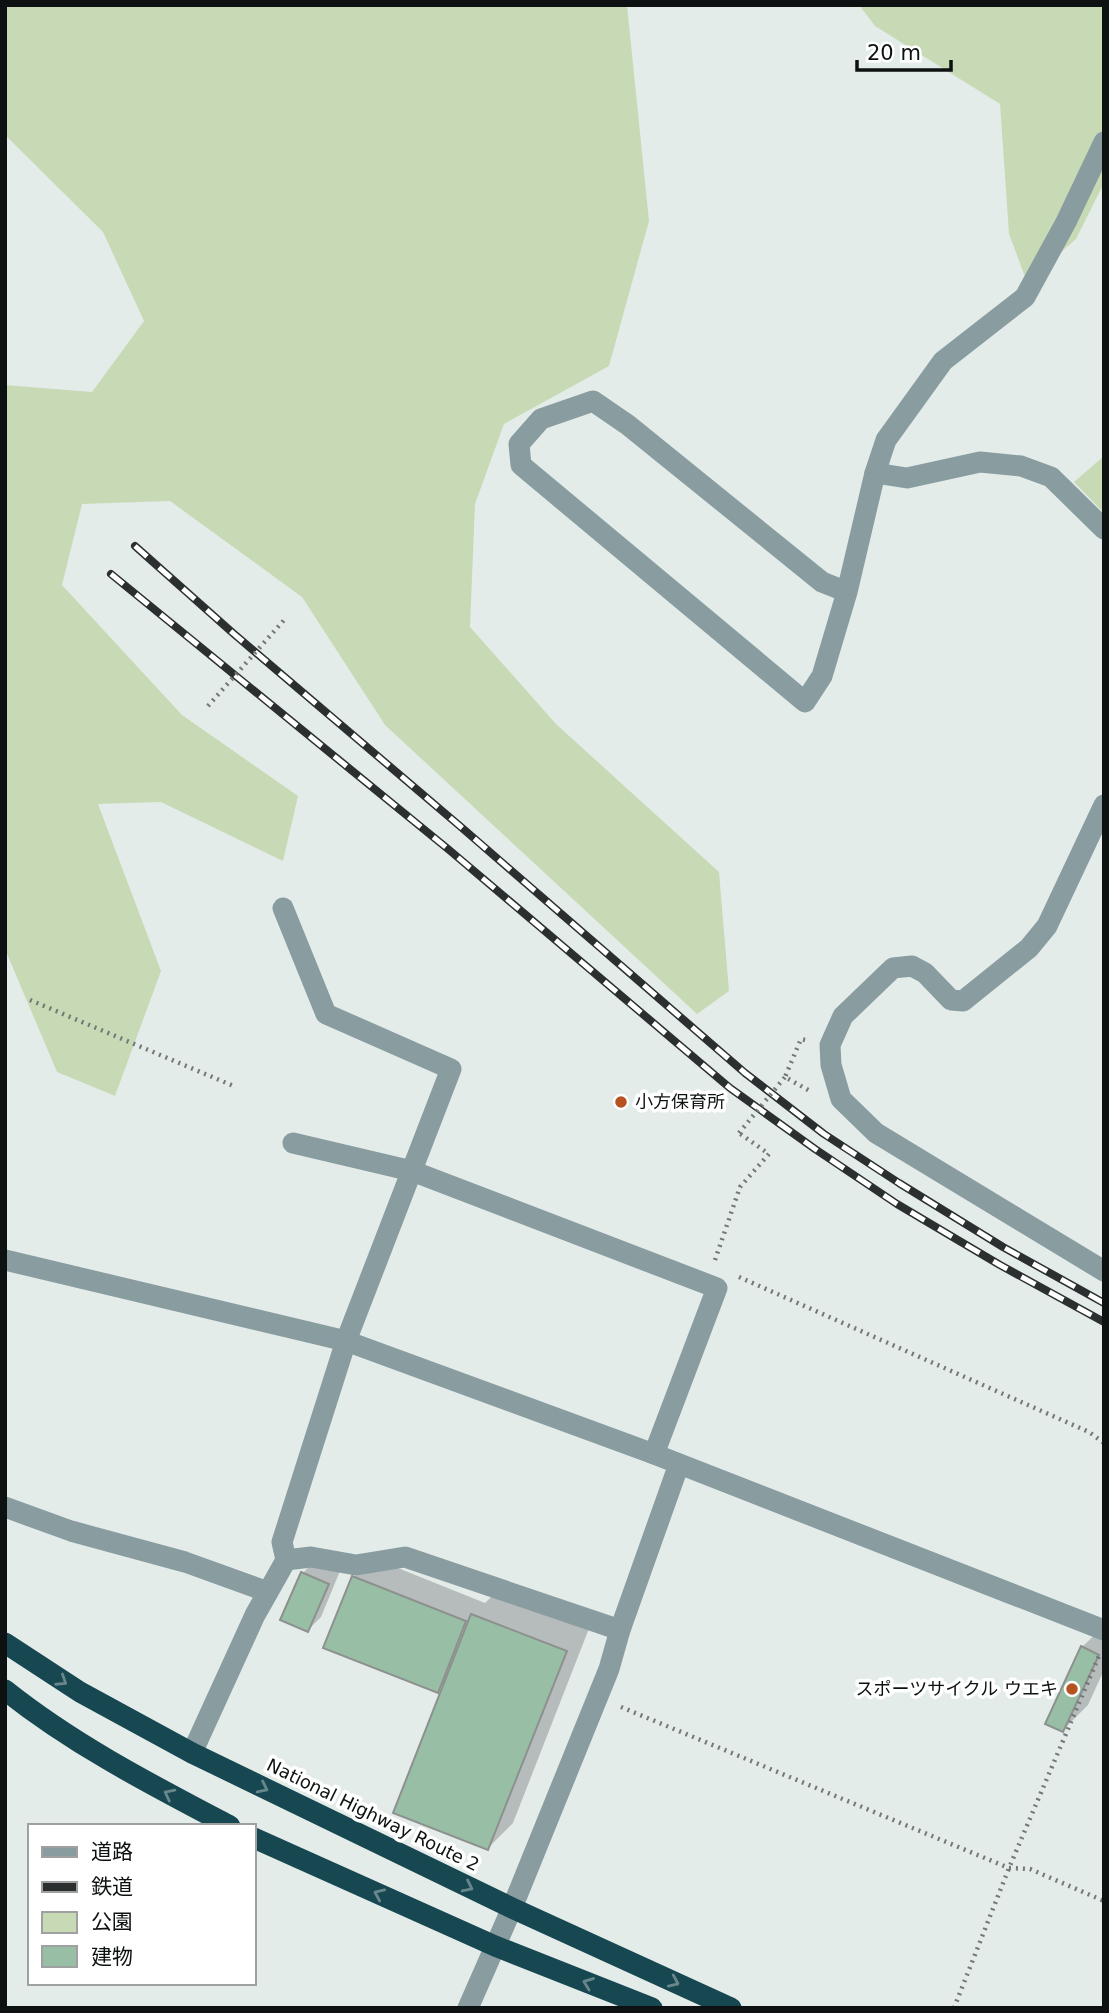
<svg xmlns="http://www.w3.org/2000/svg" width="1109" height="2013" font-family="'DejaVu Sans','Noto Sans JP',sans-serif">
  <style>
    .green { fill: #c8dab5 }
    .shadow { fill: #0003 }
    .building { fill: #99bea6; stroke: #8c918e; stroke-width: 2 }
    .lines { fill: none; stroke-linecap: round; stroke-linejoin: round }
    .path { stroke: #737877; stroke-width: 4.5; stroke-dasharray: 2 5; stroke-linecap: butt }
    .minor { stroke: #899da1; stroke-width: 21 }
    .highway { stroke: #174750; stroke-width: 21 }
    .rail-casing { stroke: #2b2f2f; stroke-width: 8 }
    .rail { stroke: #fff; stroke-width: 5; stroke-dasharray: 16; stroke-linecap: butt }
    .path-bridge { stroke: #737877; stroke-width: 4.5; stroke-dasharray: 2 5; stroke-linecap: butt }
    .oneway { stroke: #68878d }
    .poi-dot { fill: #b65220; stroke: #fff; stroke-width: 2.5 }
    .labels { text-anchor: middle; stroke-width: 7; stroke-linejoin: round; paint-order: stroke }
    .poi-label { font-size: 18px; fill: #0e1111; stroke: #fff; text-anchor: start }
    .street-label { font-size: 18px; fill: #0e1111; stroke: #fff }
  </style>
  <rect width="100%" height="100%" fill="#e4ecea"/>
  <g class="green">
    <path d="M 5,5 L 627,5 L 649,221 L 609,366 L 504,424 L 475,504 L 470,627 L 556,724 L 719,872 L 729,991 L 697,1014 L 385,725 L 302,597 L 170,501 L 82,504 L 62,585 L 182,715 L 298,796 L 283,861 L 161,802 L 98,804 L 161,971 L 115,1096 L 57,1072 L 5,949 L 5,385 L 92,392 L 144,321 L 103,232 L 5,135 Z"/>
    <path d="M 859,5 L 1104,5 L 1104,183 L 1076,239 L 1027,282 L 1009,234 L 1000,104 L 875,26 Z"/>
    <path d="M 1104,456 L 1104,513 L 1074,482 Z"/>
  </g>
  <g class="shadow">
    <path d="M 373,1558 L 485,1603 L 498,1590 L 590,1626 L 513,1823 L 488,1848 L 446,1682 L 438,1691 L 354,1577 Z"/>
    <path d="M 315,1560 L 340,1571 L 321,1617 L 308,1630 L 303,1573 Z"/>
    <path d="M 1104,1626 L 1104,1670 L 1088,1705 L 1063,1730 L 1082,1647 Z"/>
  </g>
  <g class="building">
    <path d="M 301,1572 L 329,1584 L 308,1632 L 280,1620 Z"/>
    <path d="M 352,1576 L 466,1621 L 438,1693 L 323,1648 Z"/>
    <path d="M 471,1614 L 567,1651 L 488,1850 L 393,1813 Z"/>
    <path d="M 1081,1646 L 1099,1655 L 1063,1732 L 1045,1724 Z"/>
  </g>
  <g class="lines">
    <g class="path">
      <path d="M 30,1000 L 236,1087"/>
      <path d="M 805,1040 L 801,1039 L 785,1077 L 810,1091"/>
      <path d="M 715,1260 L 740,1187 L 769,1154 L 739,1133"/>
      <path d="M 739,1277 L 1089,1432 L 1104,1443"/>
      <path d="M 621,1707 L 1009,1868 L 1030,1869 L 1104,1901"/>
      <path d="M 954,2008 L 1009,1868 L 1099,1656"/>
    </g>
    <g class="minor">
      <path d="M 875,473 L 907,478 L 980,462 L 1021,466 L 1051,477 L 1104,529"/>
      <path d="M 847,592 L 822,582 L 628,425 L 593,401 L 541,419 L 519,444 L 521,465 L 805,702 L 822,676 L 847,592 L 875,473 L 886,440 L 943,361 L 1025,297 L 1066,222 L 1104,142"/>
      <path d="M 1104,805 L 1047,926 L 1029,948 L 963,1001 L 951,1000 L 925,973 L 912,966 L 893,968 L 843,1016 L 830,1045 L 831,1065 L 841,1099 L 876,1133 L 1104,1271"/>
      <path d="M 293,1143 L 412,1171 L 717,1288 L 654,1454"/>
      <path d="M 5,1260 L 346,1341 L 654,1454 L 1104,1630"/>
      <path d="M 5,1507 L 71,1531 L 185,1562 L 268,1592"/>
      <path d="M 286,1560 L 311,1557 L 356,1565 L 405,1557 L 620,1630"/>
      <path d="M 192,1753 L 255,1615 L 286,1560 L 282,1542 L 346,1341 L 451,1069 L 326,1014 L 283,908"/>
      <path d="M 468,2008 L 512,1908 L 609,1669 L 620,1630 L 679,1464"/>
    </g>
    <g class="highway">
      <path d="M 5,1643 L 80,1692 L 192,1753 L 512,1908 L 731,2008"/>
      <path d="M 5,1690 C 74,1745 152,1785 230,1826"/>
      <path d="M 254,1838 L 495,1946 L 652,2008"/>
    </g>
    <defs>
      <g id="rail">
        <path d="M 135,546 L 234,634 L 461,827 L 745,1073 L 824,1134 L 899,1183 L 1003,1247 L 1104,1303"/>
        <path d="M 111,574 L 448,849 L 730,1088 L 815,1149 L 897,1204 L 1000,1265 L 1104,1322"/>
      </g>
    </defs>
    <use href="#rail" class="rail-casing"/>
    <use href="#rail" class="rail"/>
    <g class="path-bridge">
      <path d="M 208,706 L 285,619"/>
      <path d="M 739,1133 L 785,1077"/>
    </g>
  </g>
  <defs><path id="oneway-chevron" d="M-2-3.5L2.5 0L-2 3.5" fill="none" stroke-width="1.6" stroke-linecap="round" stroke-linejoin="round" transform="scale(1.75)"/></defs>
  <g class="oneway">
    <use href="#oneway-chevron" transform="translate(62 1681) rotate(33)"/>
    <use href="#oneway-chevron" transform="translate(263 1788) rotate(26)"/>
    <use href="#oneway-chevron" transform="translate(169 1794) rotate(-153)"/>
    <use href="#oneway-chevron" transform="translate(468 1887) rotate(26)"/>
    <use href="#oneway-chevron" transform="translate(379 1894) rotate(-156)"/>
    <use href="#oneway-chevron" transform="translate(674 1982) rotate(24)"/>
    <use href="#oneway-chevron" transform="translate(588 1983) rotate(-159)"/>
  </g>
  <g class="poi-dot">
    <circle cx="621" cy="1102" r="7"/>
    <circle cx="1072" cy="1689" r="7"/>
  </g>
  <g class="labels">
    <g class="poi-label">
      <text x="635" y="1108">小方保育所</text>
      <text x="1058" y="1695" text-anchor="end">スポーツサイクル ウエキ</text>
    </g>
    <g class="street-label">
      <text transform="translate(373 1815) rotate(26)" y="6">National Highway Route 2</text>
    </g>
  </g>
  <rect width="1109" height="2013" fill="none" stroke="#0e1111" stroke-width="14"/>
  <rect x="28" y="1824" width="228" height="161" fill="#ffffff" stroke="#9fa0a0" stroke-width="2"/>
  <rect x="42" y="1847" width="35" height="10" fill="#899da1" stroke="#9fa0a0" stroke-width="2"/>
  <text x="91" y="1859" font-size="21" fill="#0e1111">道路</text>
  <rect x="42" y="1882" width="35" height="10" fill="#2b2f2f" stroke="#9fa0a0" stroke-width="2"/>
  <text x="91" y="1894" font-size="21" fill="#0e1111">鉄道</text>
  <rect x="42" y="1912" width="35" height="21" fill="#c8dab5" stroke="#9fa0a0" stroke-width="2"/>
  <text x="91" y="1929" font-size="21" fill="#0e1111">公園</text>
  <rect x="42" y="1946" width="35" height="21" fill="#99bea6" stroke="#9fa0a0" stroke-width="2"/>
  <text x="91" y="1964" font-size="21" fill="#0e1111">建物</text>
  <path d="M857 60v10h94v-10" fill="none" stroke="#0e1111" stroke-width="3.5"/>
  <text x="867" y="60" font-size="21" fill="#0e1111" stroke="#ffffff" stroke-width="5" paint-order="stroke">20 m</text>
</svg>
